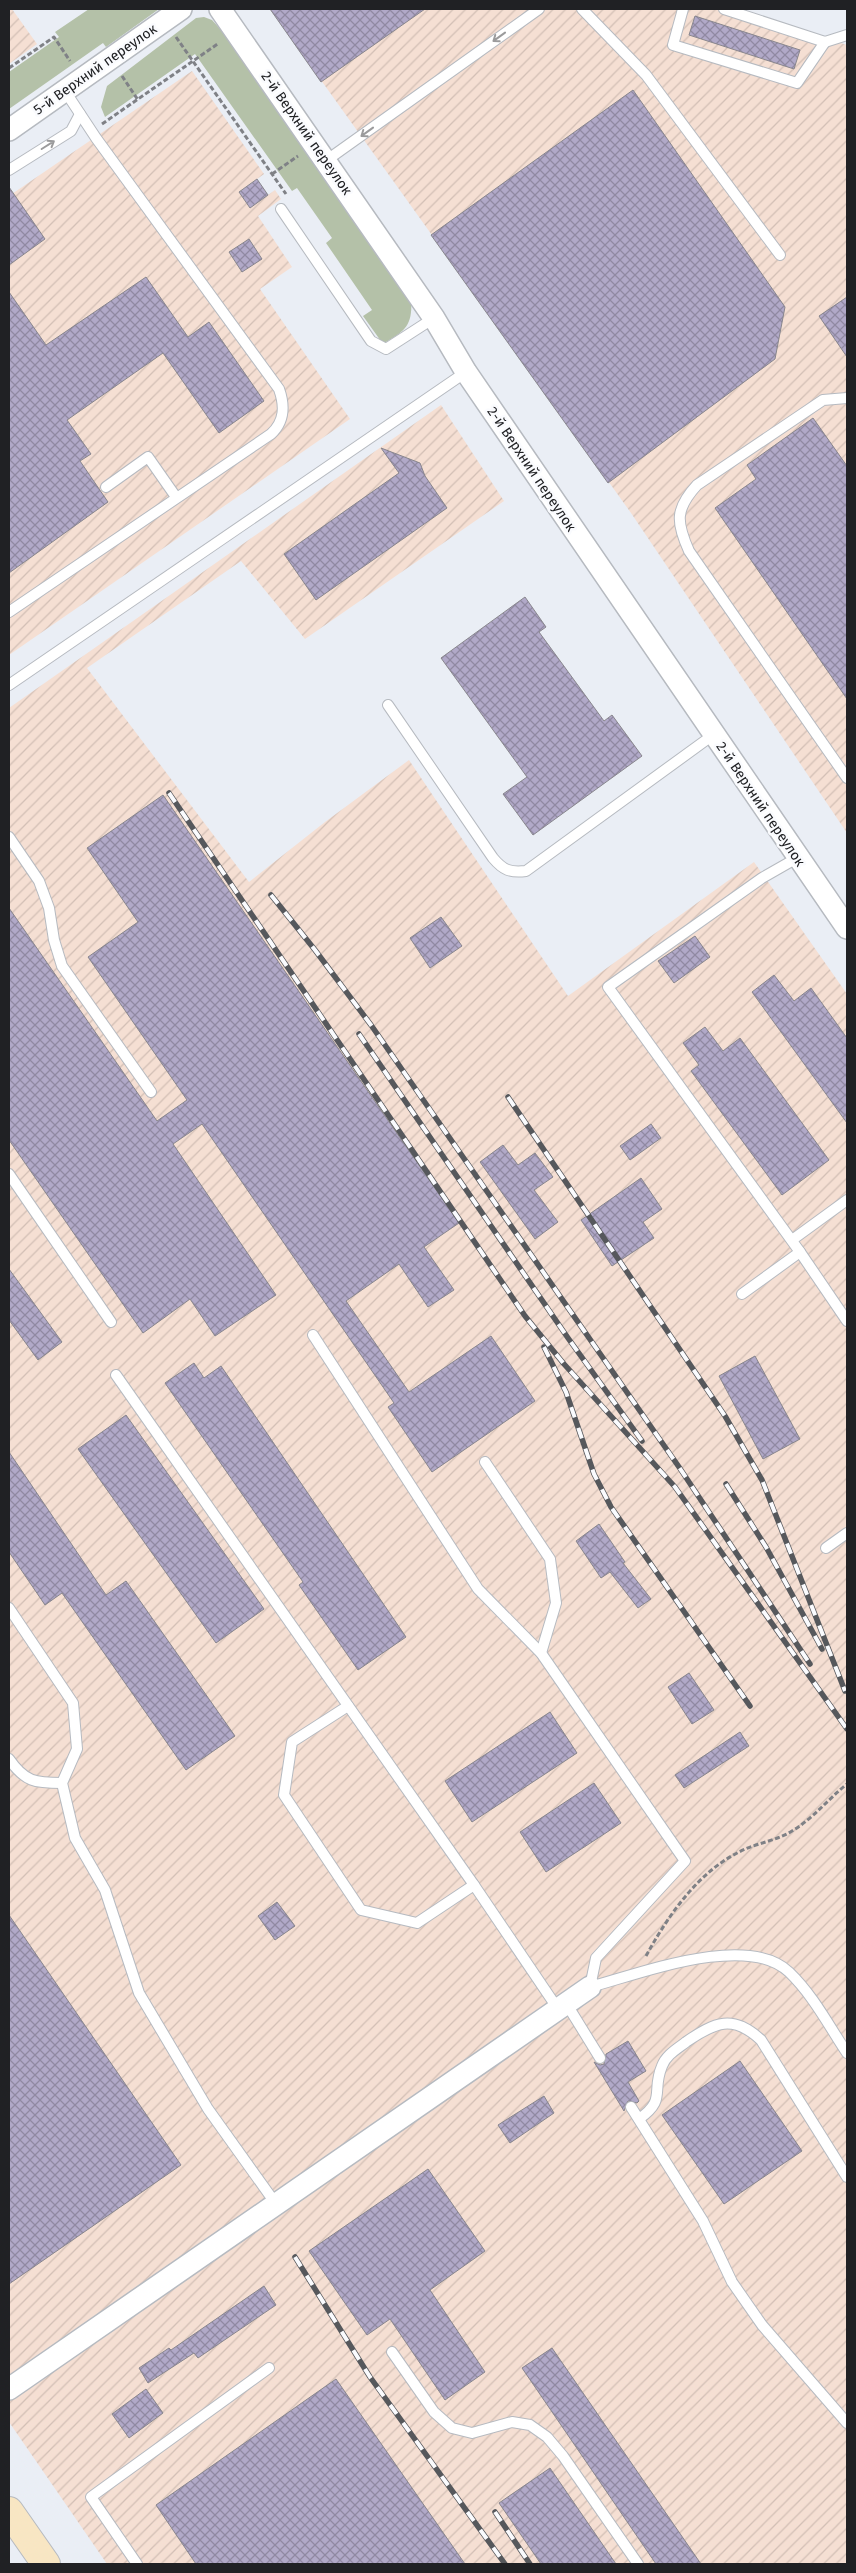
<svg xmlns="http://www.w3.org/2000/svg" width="856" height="2573" font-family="'Fira Sans',sans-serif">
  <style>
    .industrial { fill: url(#industrial-furrows) }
    .green { fill: #b4c1a8 }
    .building { fill: url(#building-cross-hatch); stroke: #88868d }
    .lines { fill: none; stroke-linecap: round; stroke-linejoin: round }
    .lane-casing { stroke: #b6bac0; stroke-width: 12 }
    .street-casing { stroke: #b6bac0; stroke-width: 24 }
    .secondary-casing { stroke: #b6bac0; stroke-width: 30 }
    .path { stroke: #7f8186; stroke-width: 3; stroke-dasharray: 5 2.5; stroke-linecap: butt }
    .lane { stroke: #fff; stroke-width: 10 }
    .street { stroke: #fff; stroke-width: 21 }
    .secondary { stroke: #f8e6c3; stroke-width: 28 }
    .rail-casing { stroke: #56585c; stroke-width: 5.5 }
    .rail { stroke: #fafbfe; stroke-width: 4; stroke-dasharray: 11; stroke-linecap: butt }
    .oneway { stroke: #9b9b9c }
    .labels { text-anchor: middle; stroke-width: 5; stroke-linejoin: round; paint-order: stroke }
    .street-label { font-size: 14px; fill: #202124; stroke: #fafbfe }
  </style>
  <defs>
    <pattern id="industrial-furrows" width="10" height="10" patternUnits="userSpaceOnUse" patternTransform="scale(1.25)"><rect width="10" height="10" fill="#f5dfd3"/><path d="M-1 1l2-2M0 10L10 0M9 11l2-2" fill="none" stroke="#d2bfb5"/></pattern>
    <pattern id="building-cross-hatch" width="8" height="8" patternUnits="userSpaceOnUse" patternTransform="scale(1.25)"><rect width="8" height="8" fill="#b1a9c8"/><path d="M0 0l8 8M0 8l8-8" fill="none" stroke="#9089a2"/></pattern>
  </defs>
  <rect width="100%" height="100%" fill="#eaeef5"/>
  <g class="industrial">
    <path d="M 9,9 L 12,9 L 37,44 L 9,64 Z"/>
    <path d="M 270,9 L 739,9 L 847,45 L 847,833 L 631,513 Z"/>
    <path d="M 192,71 L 264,174 L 239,192 L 250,208 L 275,190 L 281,199 L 258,216 L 292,267 L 260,289 L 350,419 L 9,655 L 9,196 Z"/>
    <path d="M 441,405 L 504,501 L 305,639 L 241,561 L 87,668 L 249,882 L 325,822 L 409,760 L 568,996 L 754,862 L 847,994 L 847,2564 L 107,2564 L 9,2422 L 9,708 Z"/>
  </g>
  <g class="green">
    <path d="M 89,9 L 159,9 L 106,47 L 103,43 L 9,109 L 9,72 L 59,37 L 55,32 Z"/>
    <path d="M 204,17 L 212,20 L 222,31 L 411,299 C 413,326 405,331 383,344 L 363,316 L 372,310 L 326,243 L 332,238 L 297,188 L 292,191 L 195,54 L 105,117 L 101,107 L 107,86 L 196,18 Z"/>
  </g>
  <g class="building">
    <path d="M 270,9 L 425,9 L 321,82 Z"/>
    <path d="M 695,16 L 800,50 L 794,69 L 689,35 Z"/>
    <path d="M 633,90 L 785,307 L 775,359 L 608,483 L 431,235 Z"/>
    <path d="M 257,179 L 268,195 L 250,208 L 239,192 Z"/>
    <path d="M 9,187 L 45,239 L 9,265 Z"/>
    <path d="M 249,239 L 262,259 L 242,272 L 229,252 Z"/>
    <path d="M 146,277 L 188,337 L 209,322 L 264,401 L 219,433 L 163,353 L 67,420 L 91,454 L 80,461 L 108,502 L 9,573 L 9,292 L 46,345 Z"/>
    <path d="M 847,297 L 847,357 L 819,316 Z"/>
    <path d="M 813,418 L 847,466 L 847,699 L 715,508 L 756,479 L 747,465 Z"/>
    <path d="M 381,448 L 420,463 L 425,476 L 447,508 L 316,600 L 284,554 L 399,473 Z"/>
    <path d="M 525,597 L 546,627 L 539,632 L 604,721 L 612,715 L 642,756 L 533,835 L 503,794 L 527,777 L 441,658 Z"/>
    <path d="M 163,795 L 459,1223 L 424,1247 L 454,1290 L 428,1307 L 399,1264 L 346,1301 L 409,1392 L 491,1336 L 535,1401 L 432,1472 L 388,1407 L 394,1403 L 202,1124 L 173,1144 L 276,1295 L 215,1336 L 190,1299 L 143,1333 L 9,1140 L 9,908 L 157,1121 L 187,1100 L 88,957 L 138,922 L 87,848 Z"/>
    <path d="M 441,917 L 462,946 L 430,968 L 410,938 Z"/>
    <path d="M 695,936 L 710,957 L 674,983 L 658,961 Z"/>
    <path d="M 774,975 L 794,1001 L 811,988 L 847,1038 L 847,1123 L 752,992 Z"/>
    <path d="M 705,1027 L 723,1051 L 740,1038 L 829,1160 L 782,1195 L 691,1071 L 699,1065 L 683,1043 Z"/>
    <path d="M 651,1124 L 661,1138 L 630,1160 L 620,1146 Z"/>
    <path d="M 503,1145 L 518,1165 L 535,1153 L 553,1177 L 534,1190 L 558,1222 L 535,1239 L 480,1162 Z"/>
    <path d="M 641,1178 L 662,1209 L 643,1222 L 654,1238 L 612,1266 L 581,1220 Z"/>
    <path d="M 9,1269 L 62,1342 L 38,1360 L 9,1320 Z"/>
    <path d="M 755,1356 L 800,1439 L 763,1459 L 719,1376 Z"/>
    <path d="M 194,1363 L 204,1378 L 221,1366 L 406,1637 L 358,1670 L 299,1585 L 303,1582 L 165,1383 Z"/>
    <path d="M 126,1415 L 264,1609 L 216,1643 L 78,1449 Z"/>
    <path d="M 9,1452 L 106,1595 L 126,1581 L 235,1736 L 186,1770 L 62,1593 L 45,1605 L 9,1552 Z"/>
    <path d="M 599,1524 L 625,1562 L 623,1563 L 651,1599 L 638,1608 L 610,1572 L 601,1578 L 576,1541 Z"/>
    <path d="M 689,1673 L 714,1710 L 692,1724 L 668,1687 Z"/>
    <path d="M 550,1712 L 577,1753 L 472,1822 L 445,1781 Z"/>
    <path d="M 740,1732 L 749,1746 L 684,1788 L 675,1775 Z"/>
    <path d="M 594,1783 L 621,1823 L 546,1872 L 520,1832 Z"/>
    <path d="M 277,1902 L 295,1926 L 275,1940 L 258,1916 Z"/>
    <path d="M 9,1915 L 181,2165 L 9,2284 Z"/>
    <path d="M 628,2041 L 646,2071 L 628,2082 L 639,2101 L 637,2103 L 628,2101 L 624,2111 L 594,2062 L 600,2065 L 604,2064 L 606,2054 Z"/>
    <path d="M 740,2061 L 802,2151 L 724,2204 L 662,2115 Z"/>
    <path d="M 544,2096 L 554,2113 L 510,2143 L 498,2125 Z"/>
    <path d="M 428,2169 L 485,2251 L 430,2290 L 485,2372 L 445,2400 L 390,2319 L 367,2335 L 309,2251 Z"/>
    <path d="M 264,2286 L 276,2305 L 198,2358 L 194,2353 L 148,2383 L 139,2368 L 169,2348 L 171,2350 Z"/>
    <path d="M 552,2348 L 701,2564 L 656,2564 L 522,2368 Z"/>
    <path d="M 336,2379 L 465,2564 L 196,2564 L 156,2505 Z"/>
    <path d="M 146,2389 L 163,2413 L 129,2438 L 112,2414 Z"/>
    <path d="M 550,2468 L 616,2564 L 541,2564 L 499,2503 Z"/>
  </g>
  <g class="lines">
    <defs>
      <g id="lane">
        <path d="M 582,9 L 646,75 L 780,255"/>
        <path d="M 683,9 L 673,45 L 797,83 L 825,42"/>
        <path d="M 724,9 L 825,42 L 847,35"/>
        <path d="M 327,160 L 539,9"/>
        <path d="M 9,170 L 71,131 L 80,114"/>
        <path d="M 281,209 L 371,341 L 386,349 L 434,318"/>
        <path d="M 847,398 L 823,400 L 697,485 C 675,509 676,522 689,551 L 847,778"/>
        <path d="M 106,487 L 148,457 L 176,497"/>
        <path d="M 9,612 L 271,434 C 285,421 285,406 279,389 L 96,138 L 65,91"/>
        <path d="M 9,685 L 466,372"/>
        <path d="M 388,705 L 493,858 C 503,870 510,873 526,871 L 713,735"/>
        <path d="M 9,837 L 39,881 L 49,908 L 54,940 L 62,966 L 151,1092"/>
        <path d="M 797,858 L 762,878 L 608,987 L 800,1252 L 847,1321"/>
        <path d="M 9,1174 L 111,1322"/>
        <path d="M 792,1240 L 847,1200"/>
        <path d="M 742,1294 L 800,1252"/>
        <path d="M 313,1335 L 478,1589 L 541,1653 L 685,1861 L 596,1958 L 590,1987 C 639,1974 747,1932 789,1972 C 813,1995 829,2026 847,2053"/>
        <path d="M 116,1375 L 474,1885"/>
        <path d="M 485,1462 L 550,1559 L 556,1603 L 541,1653"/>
        <path d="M 826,1548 L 847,1533"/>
        <path d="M 9,1608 L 73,1703 L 77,1749 L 62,1783 L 75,1838 L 105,1890 L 139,1993 L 208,2109 L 276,2204"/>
        <path d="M 348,1706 L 292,1742 L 284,1795 L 361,1910 L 417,1923 L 474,1885 L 558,2009"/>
        <path d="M 9,1759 C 25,1782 35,1783 62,1783"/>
        <path d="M 566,2003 L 600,2058"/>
        <path d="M 631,2107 L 703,2221 L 732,2282 L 762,2325 L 847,2423"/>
        <path d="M 639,2119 C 667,2099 651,2092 662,2066 C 666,2055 677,2049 686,2042 C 715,2022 733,2014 761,2040 L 847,2177"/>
        <path d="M 392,2352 L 434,2412 L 452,2428 L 472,2433 L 512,2422 L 530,2425 L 547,2437 L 563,2456 L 638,2564"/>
        <path d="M 137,2564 L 91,2497 L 269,2368"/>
      </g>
      <g id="street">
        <path d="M 220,9 L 434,318 L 466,372 L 847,928"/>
        <path d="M 9,130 L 181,9"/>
        <path d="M 9,2389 L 590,1987"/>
      </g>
      <path id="secondary" d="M 9,2511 L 46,2564"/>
    </defs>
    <use href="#lane" class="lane-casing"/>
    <use href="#street" class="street-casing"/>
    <use href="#secondary" class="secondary-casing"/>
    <g class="path">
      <path d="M 176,37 L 286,194"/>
      <path d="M 9,68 L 54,37 L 70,61"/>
      <path d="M 122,76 L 138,100"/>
      <path d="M 102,124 L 219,43"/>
      <path d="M 272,174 L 298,156"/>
      <path d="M 646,1956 C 668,1916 697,1873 739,1852 C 756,1843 776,1841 792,1831 C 815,1817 827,1800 847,1784"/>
    </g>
    <use href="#lane" class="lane"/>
    <use href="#street" class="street"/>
    <use href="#secondary" class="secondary"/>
    <defs>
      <g id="rail">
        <path d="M 169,793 L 525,1316 L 564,1364 L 675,1487 L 847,1729"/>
        <path d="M 271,895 L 315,950 L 371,1025 L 679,1467 L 810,1664"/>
        <path d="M 359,1034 L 568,1338 L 642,1441"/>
        <path d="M 508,1097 L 725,1416 L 762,1480 L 845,1691"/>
        <path d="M 544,1347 L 566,1392 L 594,1474 L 611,1507 L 750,1706"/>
        <path d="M 726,1484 L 766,1547 L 822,1649"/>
        <path d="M 295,2257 L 370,2377 L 505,2564"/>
        <path d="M 495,2512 L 530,2564"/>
      </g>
    </defs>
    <use href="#rail" class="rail-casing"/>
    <use href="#rail" class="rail"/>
  </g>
  <defs><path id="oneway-shaft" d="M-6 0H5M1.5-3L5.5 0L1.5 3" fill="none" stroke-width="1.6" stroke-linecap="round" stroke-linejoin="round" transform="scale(1.25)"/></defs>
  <g class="oneway">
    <use href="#oneway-shaft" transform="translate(499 37) rotate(144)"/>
    <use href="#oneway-shaft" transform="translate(367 132) rotate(144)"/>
    <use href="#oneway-shaft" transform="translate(48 145) rotate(-32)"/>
  </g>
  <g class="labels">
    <g class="street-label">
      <text transform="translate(95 69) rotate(-35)" y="5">5-й Верхний переулок</text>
      <text transform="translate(307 133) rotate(55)" y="5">2-й Верхний переулок</text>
      <text transform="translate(532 469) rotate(56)" y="5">2-й Верхний переулок</text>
      <text transform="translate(761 804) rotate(56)" y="5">2-й Верхний переулок</text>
    </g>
  </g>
  <rect width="856" height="2573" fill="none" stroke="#202124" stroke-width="20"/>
</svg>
